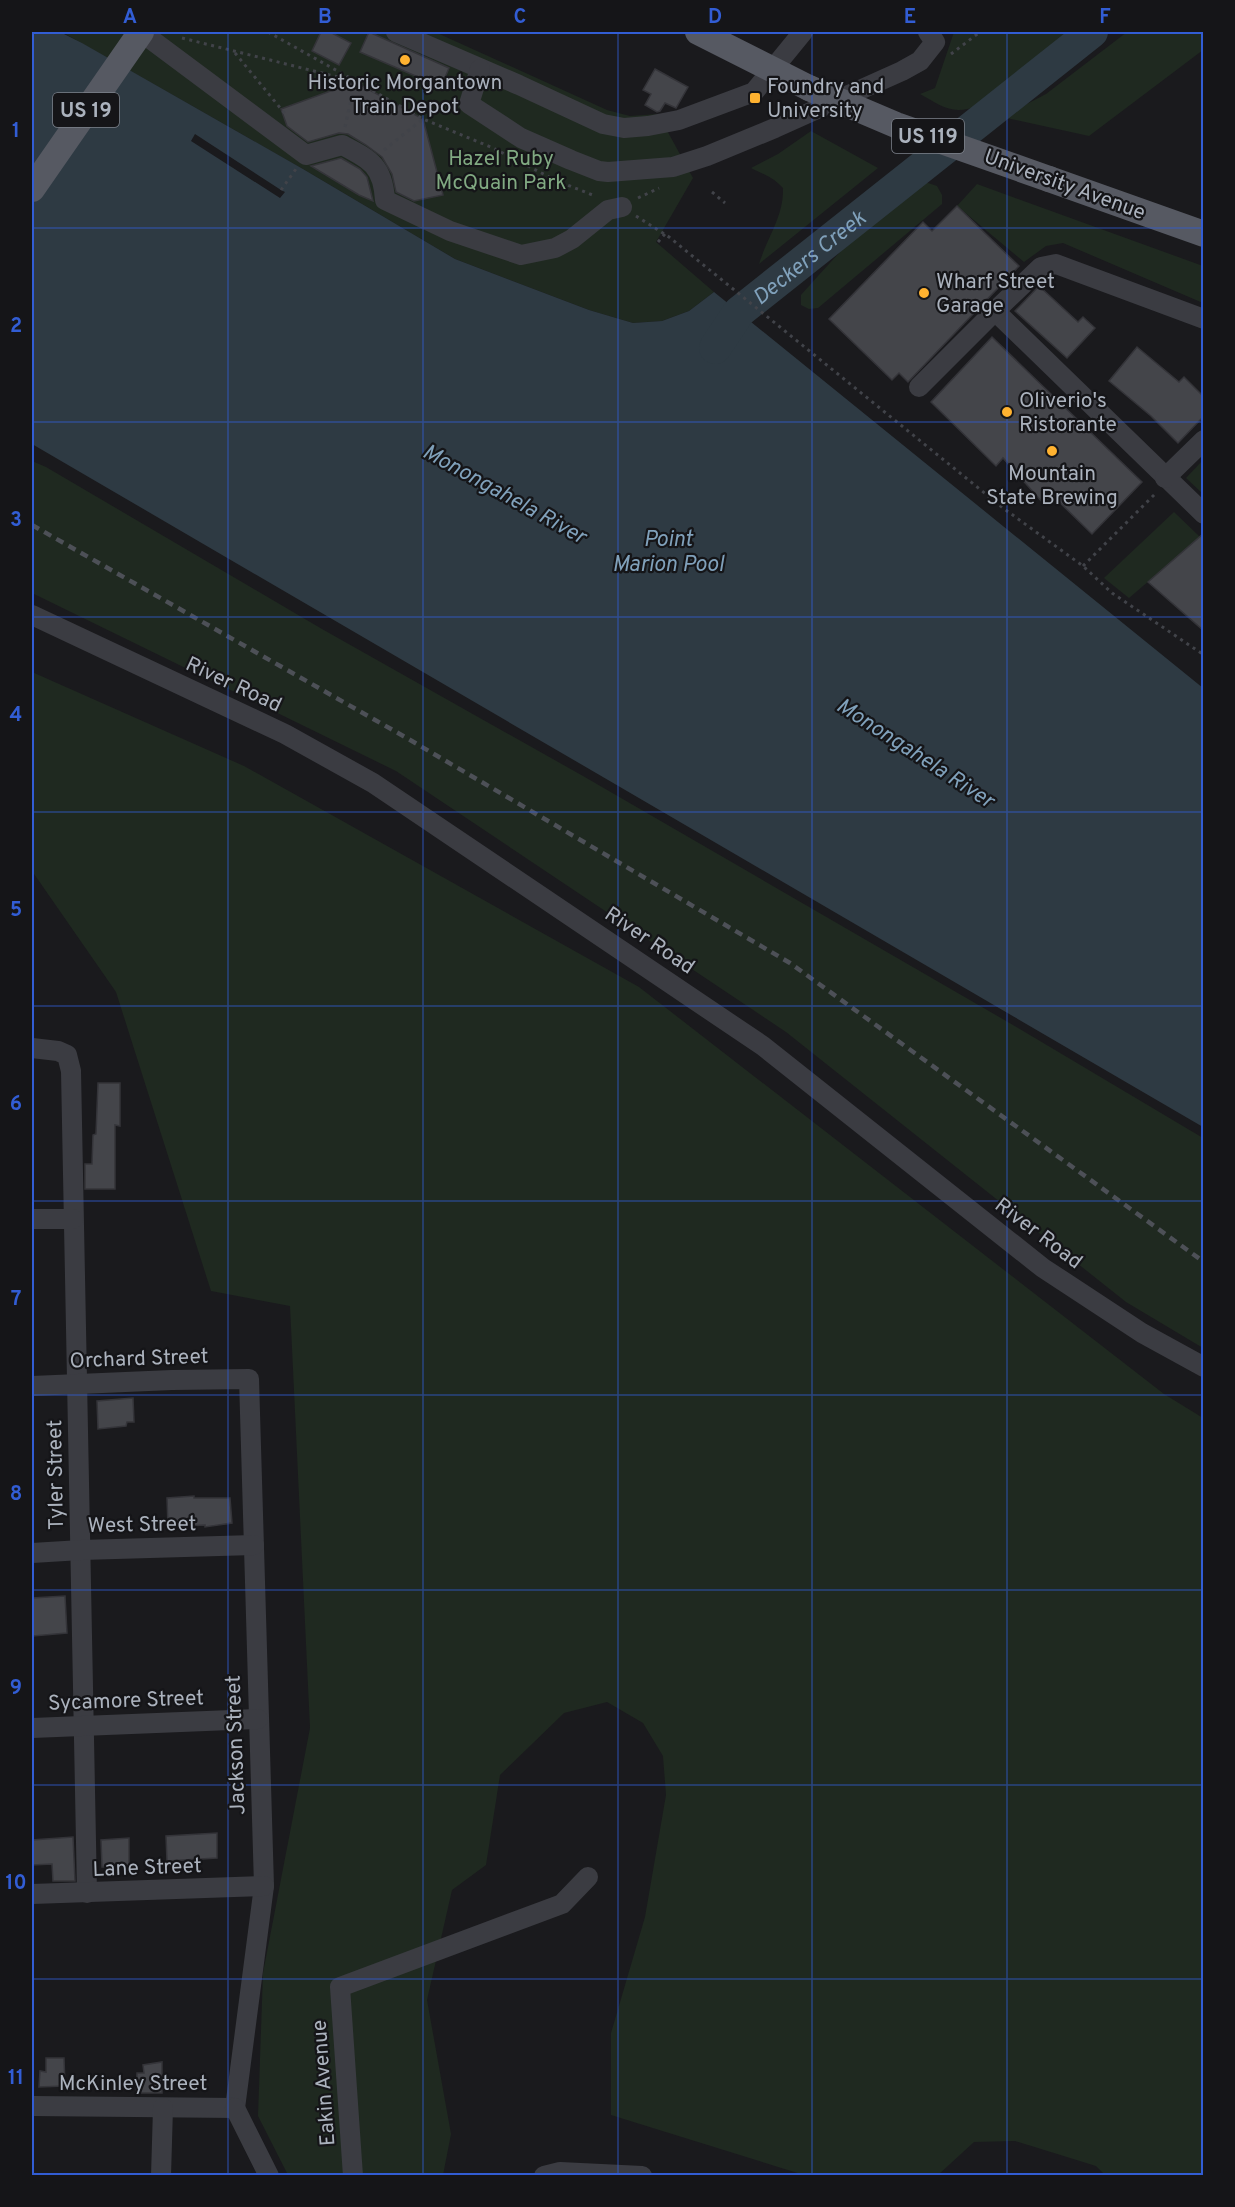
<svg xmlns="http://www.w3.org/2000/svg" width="1235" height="2207" font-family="Overpass,sans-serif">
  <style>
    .green { fill: #1f2920 }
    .water { fill: #2e3a43 }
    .pier { fill: #1a1a1d }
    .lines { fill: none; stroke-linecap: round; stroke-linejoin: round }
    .river { stroke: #2e3a43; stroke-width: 32 }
    .building { fill: #44454a; stroke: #343439; stroke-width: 1.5 }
    .path { stroke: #414349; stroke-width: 3; stroke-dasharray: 3 4.5; stroke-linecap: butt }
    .minor { stroke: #3b3c42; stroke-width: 20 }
    .major { stroke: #565962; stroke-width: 26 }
    .rail { stroke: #4d5057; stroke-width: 4.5; stroke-dasharray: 8 6; stroke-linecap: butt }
    .major-bridge { stroke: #565962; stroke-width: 26 }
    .grid { fill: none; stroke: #325dd4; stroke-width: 1.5; stroke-opacity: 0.55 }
    .poi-dot { fill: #ffb230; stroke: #151518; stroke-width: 2 }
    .labels { text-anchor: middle; stroke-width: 4.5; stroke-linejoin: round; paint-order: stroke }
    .shield { fill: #151518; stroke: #7e838c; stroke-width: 1.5 }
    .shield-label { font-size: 20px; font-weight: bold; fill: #abb2bd }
    .poi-label { font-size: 21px; fill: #abb2bd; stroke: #151518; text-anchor: start }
    .park-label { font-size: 21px; fill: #81aa82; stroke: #151518 }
    .street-label { font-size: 21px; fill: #abb2bd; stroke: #151518 }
    .water-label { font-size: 22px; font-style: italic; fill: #80a1bb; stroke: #151518 }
    .neatline { fill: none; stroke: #325dd4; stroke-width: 2 }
    .grid-label { font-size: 20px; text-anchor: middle; font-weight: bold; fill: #325dd4 }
  </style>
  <rect width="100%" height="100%" fill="#1a1a1d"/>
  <g class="green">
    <path d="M 62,32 L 435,32 L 607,110 L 630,116 L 658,114 L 693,178 L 656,242 L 714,292 L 689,311 L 662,321 L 633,323 L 589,310 L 455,259 L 303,169 Z"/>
    <path d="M 954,32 L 1068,32 L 977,106 C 952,116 940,105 920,94 L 935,88 Z"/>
    <path d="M 1127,32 L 1203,32 L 1203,50 L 1089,136 L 1002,117 L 1046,94 Z"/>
    <path d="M 811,131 L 878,168 L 759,264 C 767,238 784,216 783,188 C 770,175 766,176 751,168 L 778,154 Z"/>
    <path d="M 919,183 L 928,183 L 937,186 L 942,195 L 942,204 L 818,308 L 809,309 L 801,305 L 801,295 C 838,254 873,213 919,183 Z"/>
    <path d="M 977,184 L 1203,266 L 1203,303 L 1063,243 L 1046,246 L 1024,262 L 957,206 Z"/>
    <path d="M 1203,460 L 1203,494 L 1186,478 Z"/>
    <path d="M 32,461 L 46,467 L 322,629 L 583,776 L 1013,1025 L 1203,1138 L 1203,1348 L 1126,1302 L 786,1032 L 396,771 L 32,593 Z"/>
    <path d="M 1174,512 L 1200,537 L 1129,598 L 1104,578 Z"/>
    <path d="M 32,672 L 244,766 L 639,987 L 1164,1394 L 1203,1418 L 1203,2175 L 1105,2175 L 1096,2166 L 1015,2141 L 974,2142 L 938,2175 L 804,2175 L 611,2115 L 611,2033 L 645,1917 L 666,1795 L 663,1756 L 643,1723 L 607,1702 L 564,1713 L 500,1775 L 486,1865 L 452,1890 L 427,2000 L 451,2134 L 443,2175 L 288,2175 L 258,2116 L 263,1973 L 310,1728 L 290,1306 L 211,1291 L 116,992 L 32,871 Z"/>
  </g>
  <path class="water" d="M 32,32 L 60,32 L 82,43 L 303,169 L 455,259 L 589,310 L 633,323 L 662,321 L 689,311 L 714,292 L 1203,688 L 1203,1127 L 32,444 Z"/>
  <path class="pier" d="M 195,134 L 281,190 L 285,192 L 280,198 L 191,141 Z"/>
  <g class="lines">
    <path class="river" id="s1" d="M 715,348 L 739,312 L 1092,32"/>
  </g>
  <g class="building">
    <path d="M 321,32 L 330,32 L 351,43 L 339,65 L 312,51 Z"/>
    <path d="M 369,32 L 449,68 L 441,87 L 360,52 Z"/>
    <path d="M 655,69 L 688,87 L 676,108 L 665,103 L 660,111 L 657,112 L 645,105 L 651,94 L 643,90 Z"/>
    <path d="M 355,82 L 423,119 L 443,195 L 414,201 L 396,192 L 392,174 L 382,157 L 366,145 L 348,134 L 339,133 L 308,142 L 287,126 L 281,109 Z"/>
    <path d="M 341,158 L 360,169 L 367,177 L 373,201 L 359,195 L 311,166 Z"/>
    <path d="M 957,206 L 1019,266 L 908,382 L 899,373 L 892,380 L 829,319 L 923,222 L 932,231 Z"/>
    <path d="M 1039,286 L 1078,322 L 1083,317 L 1095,328 L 1067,358 L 1015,311 Z"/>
    <path d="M 992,337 L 1142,482 L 1092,534 L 1052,495 L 1043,503 L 1003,458 L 996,466 L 931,402 Z"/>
    <path d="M 1137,347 L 1179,382 L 1184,377 L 1203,396 L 1203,417 L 1178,443 L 1151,416 L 1109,381 Z"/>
    <path d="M 1203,534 L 1203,630 L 1148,582 Z"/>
    <path d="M 98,1083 L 120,1083 L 120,1126 L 115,1125 L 115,1189 L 85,1189 L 85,1164 L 92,1164 L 93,1135 L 96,1134 Z"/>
    <path d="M 133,1398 L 134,1422 L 127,1422 L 126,1426 L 98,1429 L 97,1401 Z"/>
    <path d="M 194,1496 L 194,1498 L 230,1498 L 232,1523 L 205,1527 L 205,1525 L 168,1527 L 167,1498 Z"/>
    <path d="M 65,1596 L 67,1633 L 33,1636 L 32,1598 Z"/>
    <path d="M 217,1833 L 217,1858 L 167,1861 L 166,1836 Z"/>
    <path d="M 73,1837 L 75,1881 L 53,1881 L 52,1864 L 32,1865 L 32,1840 Z"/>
    <path d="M 129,1838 L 129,1867 L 102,1867 L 101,1840 Z"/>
    <path d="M 46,2058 L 64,2058 L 65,2086 L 39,2087 L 40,2071 L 46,2072 Z"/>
    <path d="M 162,2062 L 162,2093 L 136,2093 L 137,2073 L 144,2073 L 143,2065 Z"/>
  </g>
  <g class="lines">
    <g class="path">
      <path d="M 268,32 L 423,119 L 493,148 L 555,180 L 595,196"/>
      <path d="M 182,38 L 350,80"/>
      <path d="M 235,53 L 286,115"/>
      <path d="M 951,54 L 980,32"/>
      <path d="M 345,127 L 355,82"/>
      <path d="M 384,150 L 423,119"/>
      <path d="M 281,190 L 296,169"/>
      <path d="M 712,192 L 725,203"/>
      <path d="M 638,198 L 659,188"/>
      <path d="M 636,216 L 669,237 L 1003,508 L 1083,566 L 1112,593 L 1204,655"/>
      <path d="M 658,242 L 665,234"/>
      <path d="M 1083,566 L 1156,493"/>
    </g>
    <g class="minor">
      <path d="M 141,32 L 306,155 L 342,145 C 369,159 383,165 385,200 L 450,231 L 521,255 L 555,248 L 572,239 L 608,210 L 622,207"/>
      <path d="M 396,32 L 519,85 L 603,124 L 624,128 L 648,126 L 679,120 L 754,92 L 803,32"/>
      <path d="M 480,69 L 469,104 L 521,138 L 571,160 L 599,171 L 608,172 L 673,167 L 707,156 L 775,128 L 902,71 L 920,61 L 935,42 L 928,32"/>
      <path d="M 995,311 L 1204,514"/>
      <path d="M 919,387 L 995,311 L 1041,267 L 1056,264 L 1204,319"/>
      <path d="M 1165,478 L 1204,440"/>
      <path d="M 32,615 L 285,734 L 373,783 L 763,1046 L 1043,1268 L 1142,1333 L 1204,1367"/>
      <path d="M 32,1048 L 58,1051 L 67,1055 L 71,1071 L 87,1893"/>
      <path d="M 32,1219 L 73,1219"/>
      <path d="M 32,1386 L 172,1380 L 249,1379 L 264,1886 L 235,2108"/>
      <path d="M 32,1553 L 81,1550 L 254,1545"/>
      <path d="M 32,1728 L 258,1719"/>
      <path d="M 32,1894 L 264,1886"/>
      <path d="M 32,2106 L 235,2108"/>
      <path d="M 235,2108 L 269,2176"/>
      <path d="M 161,2176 L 163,2108"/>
      <path d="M 353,2176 L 340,1987 L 562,1904 L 588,1877"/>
      <path d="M 544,2176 L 560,2172 L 642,2176"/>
    </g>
    <g class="major">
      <path d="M 698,32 L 809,88"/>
      <path d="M 1049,179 L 1204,234"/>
      <path d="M 32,189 L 141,32"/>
    </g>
    <path class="rail" d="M 32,525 L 405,737 L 790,963 L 1204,1262"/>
    <path class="major-bridge" d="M 809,88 L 896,125 L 1049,179"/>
  </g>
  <path class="grid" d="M 228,32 L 228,2176M 423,32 L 423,2176M 618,32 L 618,2176M 812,32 L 812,2176M 1007,32 L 1007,2176M 32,228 L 1204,228M 32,422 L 1204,422M 32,617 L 1204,617M 32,812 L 1204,812M 32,1006 L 1204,1006M 32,1201 L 1204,1201M 32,1395 L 1204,1395M 32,1590 L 1204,1590M 32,1785 L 1204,1785M 32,1979 L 1204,1979"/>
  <g class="poi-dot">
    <circle cx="405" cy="60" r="6"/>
    <rect x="749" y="92" width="12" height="12" rx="3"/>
    <circle cx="924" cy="293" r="6"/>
    <circle cx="1007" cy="412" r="6"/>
    <circle cx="1052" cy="451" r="6"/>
  </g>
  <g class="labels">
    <g class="shield">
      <rect x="53" y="93" width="66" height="34" rx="4.5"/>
      <rect x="892" y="119" width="72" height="34" rx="4.5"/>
    </g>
    <g class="shield-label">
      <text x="86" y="117">US 19</text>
      <text x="928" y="143">US 119</text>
    </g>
    <g class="poi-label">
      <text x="405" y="89" text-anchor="middle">Historic Morgantown<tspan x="405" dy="24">Train Depot</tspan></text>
      <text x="767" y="93">Foundry and<tspan x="767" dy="24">University</tspan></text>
      <text x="936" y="288">Wharf Street<tspan x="936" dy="24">Garage</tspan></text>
      <text x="1019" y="407">Oliverio's<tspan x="1019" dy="24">Ristorante</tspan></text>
      <text x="1052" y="480" text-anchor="middle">Mountain<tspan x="1052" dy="24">State Brewing</tspan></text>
    </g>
    <g class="park-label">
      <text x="501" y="165">Hazel Ruby<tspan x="501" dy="24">McQuain Park</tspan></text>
    </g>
    <g class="street-label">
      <text transform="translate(1065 184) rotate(20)" y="7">University Avenue</text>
      <text transform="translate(234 684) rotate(25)" y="7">River Road</text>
      <text transform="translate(650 940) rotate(34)" y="7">River Road</text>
      <text transform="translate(1039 1233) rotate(37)" y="7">River Road</text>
      <text transform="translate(139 1358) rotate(-2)" y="7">Orchard Street</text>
      <text transform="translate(55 1475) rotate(-91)" y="7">Tyler Street</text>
      <text transform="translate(142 1524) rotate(-1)" y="7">West Street</text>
      <text transform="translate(126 1700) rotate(-2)" y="7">Sycamore Street</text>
      <text transform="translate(235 1745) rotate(-92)" y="7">Jackson Street</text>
      <text transform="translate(147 1867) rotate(-2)" y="7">Lane Street</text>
      <text x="133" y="2090">McKinley Street</text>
      <text transform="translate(323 2083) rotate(-94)" y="7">Eakin Avenue</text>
    </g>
    <g class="water-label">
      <text dy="8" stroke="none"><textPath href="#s1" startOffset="132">Deckers Creek</textPath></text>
      <text transform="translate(505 493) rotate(29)" y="8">Monongahela River</text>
      <text x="668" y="546">Point<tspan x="668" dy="25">Marion Pool</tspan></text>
      <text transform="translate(916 752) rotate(33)" y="8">Monongahela River</text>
    </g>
  </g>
  <rect width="1235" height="2207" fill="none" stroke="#151518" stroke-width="66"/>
  <rect x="33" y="33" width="1169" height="2141" class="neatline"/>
  <g class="grid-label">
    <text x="130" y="23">A</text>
    <text x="325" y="23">B</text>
    <text x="520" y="23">C</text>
    <text x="715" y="23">D</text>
    <text x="910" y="23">E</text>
    <text x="1105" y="23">F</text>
    <text x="16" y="137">1</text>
    <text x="16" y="332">2</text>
    <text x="16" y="526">3</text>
    <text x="16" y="721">4</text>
    <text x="16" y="916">5</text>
    <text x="16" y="1110">6</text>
    <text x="16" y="1305">7</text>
    <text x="16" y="1500">8</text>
    <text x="16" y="1694">9</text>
    <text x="16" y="1889">10</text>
    <text x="16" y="2084">11</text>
  </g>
</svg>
